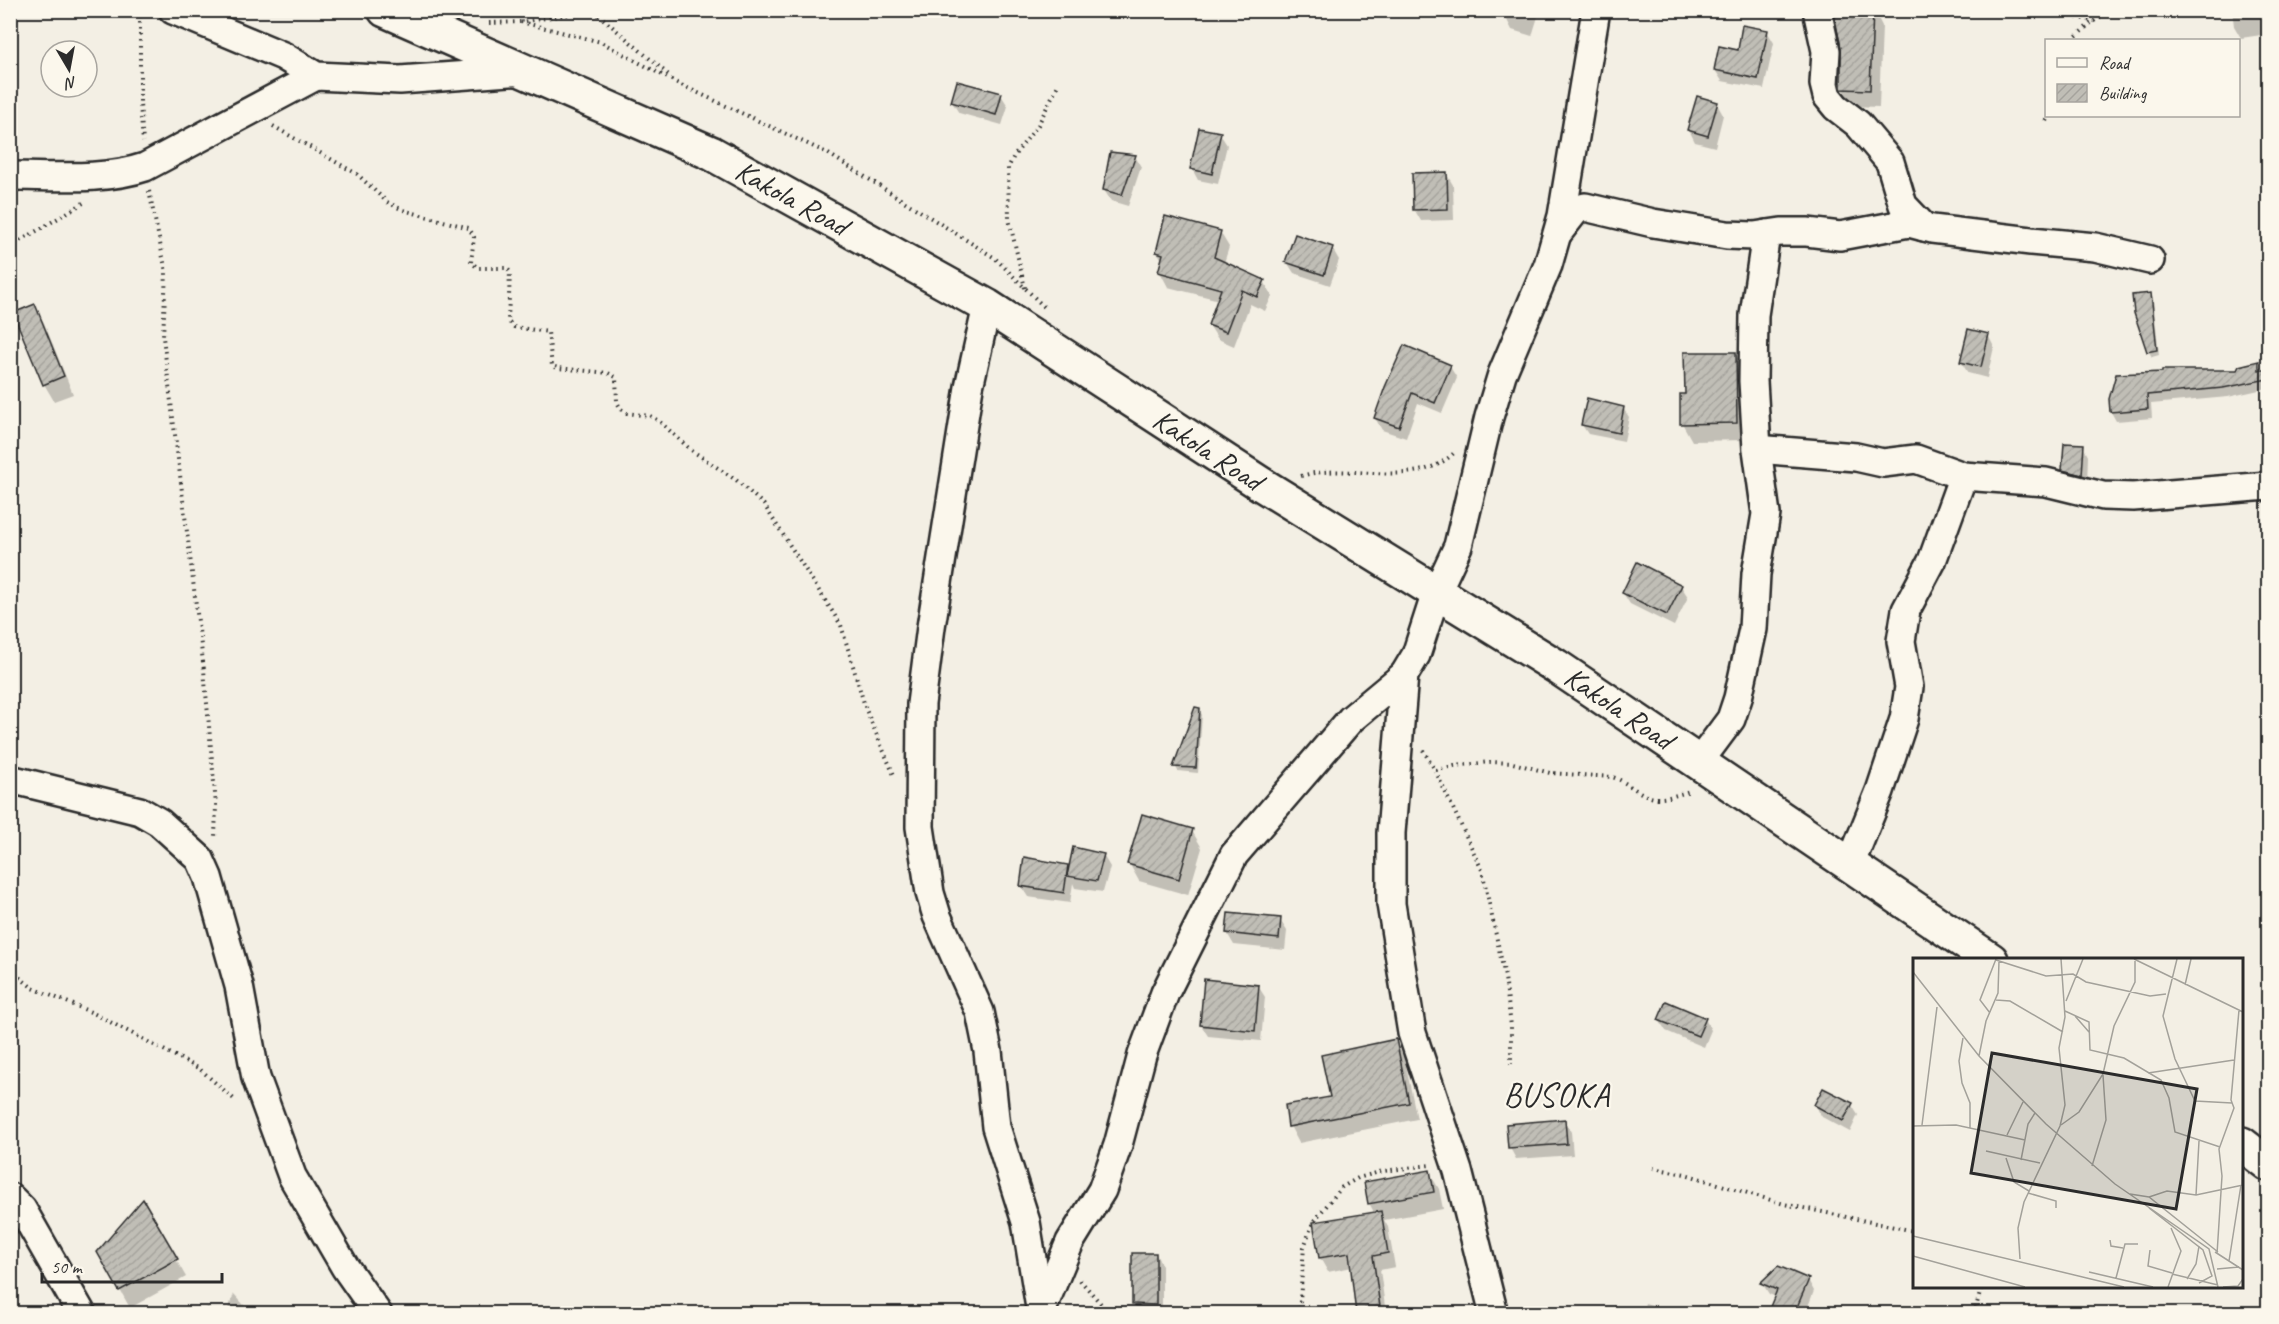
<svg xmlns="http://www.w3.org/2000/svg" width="2279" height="1324" font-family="Caveat,sans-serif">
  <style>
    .shadow { fill: #0003 }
    .building { fill: url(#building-hatch); stroke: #2b2b2b; stroke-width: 1.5 }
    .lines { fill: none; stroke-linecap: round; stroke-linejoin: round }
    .street-casing { stroke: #2b2b2b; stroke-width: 32 }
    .secondary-casing { stroke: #2b2b2b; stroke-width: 38 }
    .path { stroke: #2b2b2b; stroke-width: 4; stroke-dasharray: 1.5 4.5; stroke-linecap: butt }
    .street { stroke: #fbf7ec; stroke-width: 27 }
    .secondary { stroke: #fbf7ec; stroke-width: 33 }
    .labels { text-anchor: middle; stroke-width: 4.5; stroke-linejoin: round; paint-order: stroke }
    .street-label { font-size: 30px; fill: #2b2b2b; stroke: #fbf7ec }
    .quarter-label { font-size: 33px; letter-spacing: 1.5px; fill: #2b2b2b; stroke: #fbf7ec }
    .inset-road { fill: none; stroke: #a3a19a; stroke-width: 1.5 }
    .view { fill: #2b2b2b; fill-opacity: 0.15; stroke: #2b2b2b; stroke-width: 3 }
    .inset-edge { fill: none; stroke: #2b2b2b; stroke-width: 3 }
  </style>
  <defs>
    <pattern id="building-hatch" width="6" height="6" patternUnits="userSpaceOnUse" patternTransform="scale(1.5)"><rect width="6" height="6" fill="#c0beb6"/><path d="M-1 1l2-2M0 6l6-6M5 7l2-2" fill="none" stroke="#a5a39d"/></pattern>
  </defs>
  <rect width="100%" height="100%" fill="#f3efe4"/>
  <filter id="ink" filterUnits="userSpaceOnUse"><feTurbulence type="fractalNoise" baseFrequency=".0167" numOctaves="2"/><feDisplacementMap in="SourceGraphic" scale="12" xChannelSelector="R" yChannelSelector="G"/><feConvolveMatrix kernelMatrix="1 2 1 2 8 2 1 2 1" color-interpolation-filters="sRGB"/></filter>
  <g filter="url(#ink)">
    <g class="shadow">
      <path d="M 1508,10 L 1540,10 L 1532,36 L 1512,30 L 1506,18 Z"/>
      <path d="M 1835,10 L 1874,10 L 1882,26 L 1879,107 L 1853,106 L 1843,88 L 1843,48 Z"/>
      <path d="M 2232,10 L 2268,10 L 2268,34 L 2241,38 L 2234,26 Z"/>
      <path d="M 1767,31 L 1774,43 L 1764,89 L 1722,81 L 1715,70 Z"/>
      <path d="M 1001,95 L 1008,106 L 1002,125 L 959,113 L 952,102 Z"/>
      <path d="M 1717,104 L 1723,115 L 1715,147 L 1695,142 L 1689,130 Z"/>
      <path d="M 1220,134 L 1227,145 L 1218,184 L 1198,180 L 1192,169 Z"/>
      <path d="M 1135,156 L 1141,167 L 1128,206 L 1111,201 L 1104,190 Z"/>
      <path d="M 1446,173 L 1453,185 L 1454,220 L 1421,221 L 1414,209 Z"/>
      <path d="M 1220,232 L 1229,247 L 1224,263 L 1264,281 L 1272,296 L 1265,311 L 1250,304 L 1234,346 L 1218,339 L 1209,325 L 1219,300 L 1168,287 L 1160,272 L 1163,261 L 1157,252 Z"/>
      <path d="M 1332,248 L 1339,260 L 1330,285 L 1294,273 L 1287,262 Z"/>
      <path d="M 2150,294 L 2153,299 L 2159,355 L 2152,357 L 2149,352 Z"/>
      <path d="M 34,306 L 44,323 L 73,394 L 54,401 L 44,384 Z"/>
      <path d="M 1988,335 L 1994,347 L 1987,378 L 1968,373 L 1961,362 Z"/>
      <path d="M 1405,347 L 1450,367 L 1457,378 L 1442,413 L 1418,403 L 1406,438 L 1382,430 L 1375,418 Z"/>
      <path d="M 1735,353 L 1745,370 L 1746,440 L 1692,441 L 1682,423 L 1687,395 Z"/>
      <path d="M 2258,363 L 2263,371 L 2266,371 L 2268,375 L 2268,388 L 2228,397 L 2151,404 L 2152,418 L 2116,421 L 2111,412 L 2117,375 L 2239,371 Z"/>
      <path d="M 1623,408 L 1629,417 L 1624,441 L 1588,434 L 1582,425 Z"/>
      <path d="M 2083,446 L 2088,456 L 2087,484 L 2069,479 L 2064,469 Z"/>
      <path d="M 2268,450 L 2268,470 L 2265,451 Z"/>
      <path d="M 1681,586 L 1688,597 L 1674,626 L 1630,604 L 1623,593 Z"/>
      <path d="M 1199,709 L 1202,715 L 1198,773 L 1178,771 L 1175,766 Z"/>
      <path d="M 1192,831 L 1202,848 L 1188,895 L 1139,881 L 1129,863 Z"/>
      <path d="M 1103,855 L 1110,867 L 1103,892 L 1075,888 L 1073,883 L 1070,903 L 1028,897 L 1021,886 L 1067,866 L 1070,871 Z"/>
      <path d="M 1229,915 L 1280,920 L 1287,931 L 1285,950 L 1234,945 L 1227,933 Z"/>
      <path d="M 1258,986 L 1265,997 L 1261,1041 L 1208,1036 L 1201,1025 Z"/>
      <path d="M 1705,1019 L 1711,1030 L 1704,1047 L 1666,1031 L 1659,1020 Z"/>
      <path d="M 1395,1041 L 1404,1057 L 1417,1119 L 1299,1143 L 1290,1126 L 1332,1099 Z"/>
      <path d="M 1851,1104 L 1858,1115 L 1850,1132 L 1822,1117 L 1815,1105 Z"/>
      <path d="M 1564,1120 L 1571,1132 L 1573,1155 L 1516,1159 L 1510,1148 L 1508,1125 Z"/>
      <path d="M 1429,1172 L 1439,1189 L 1443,1209 L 1384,1220 L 1388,1227 L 1395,1267 L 1380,1270 L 1386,1314 L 1359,1314 L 1352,1267 L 1328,1272 L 1320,1258 L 1375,1214 L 1369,1203 Z"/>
      <path d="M 143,1202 L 186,1277 L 130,1308 L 99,1252 Z"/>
      <path d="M 1156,1254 L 1162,1266 L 1162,1314 L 1139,1314 L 1134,1304 Z"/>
      <path d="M 1808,1280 L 1814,1291 L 1805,1314 L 1768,1314 L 1776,1297 L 1769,1294 L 1762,1283 Z"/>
      <path d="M 234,1294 L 251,1313 L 251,1314 L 226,1314 Z"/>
      <path d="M 1645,1303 L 1683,1314 L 1642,1314 Z"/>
      <path d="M 208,1307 L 212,1314 L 197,1314 Z"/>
    </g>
    <g class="building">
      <path d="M 1833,10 L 1873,10 L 1870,90 L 1841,89 L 1841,48 Z"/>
      <path d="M 1742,25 L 1768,30 L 1758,79 L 1714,70 L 1719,46 L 1738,50 Z"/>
      <path d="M 957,81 L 1002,93 L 996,115 L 951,102 Z"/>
      <path d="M 1697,96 L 1718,102 L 1708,136 L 1687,130 Z"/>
      <path d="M 1199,128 L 1221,132 L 1212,174 L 1190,169 Z"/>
      <path d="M 1110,152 L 1136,155 L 1122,195 L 1103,190 Z"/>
      <path d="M 1447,172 L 1448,209 L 1413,210 L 1412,173 Z"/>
      <path d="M 1165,216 L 1221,231 L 1214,257 L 1265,280 L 1257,297 L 1242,290 L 1226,332 L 1208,325 L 1221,289 L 1158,272 L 1163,254 L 1156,252 Z"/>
      <path d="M 1295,234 L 1333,247 L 1324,275 L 1285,262 Z"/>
      <path d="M 2151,293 L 2157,350 L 2147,352 L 2134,313 L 2132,295 Z"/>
      <path d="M 35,304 L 64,376 L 43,385 L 13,313 Z"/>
      <path d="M 1968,329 L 1989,334 L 1981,367 L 1960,362 Z"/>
      <path d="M 1404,345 L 1451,365 L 1435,403 L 1412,393 L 1399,427 L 1374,418 L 1385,387 Z"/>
      <path d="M 1684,352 L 1736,352 L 1737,423 L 1680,424 L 1680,394 L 1685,394 Z"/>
      <path d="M 2259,361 L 2259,370 L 2267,370 L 2268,379 L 2223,388 L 2147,395 L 2148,409 L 2110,412 L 2109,399 L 2116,374 L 2162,372 L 2162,370 L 2237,370 L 2239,366 Z"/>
      <path d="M 1587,398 L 1624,407 L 1619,433 L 1581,425 Z"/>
      <path d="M 2064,443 L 2084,444 L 2082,475 L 2062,470 Z"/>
      <path d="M 1637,562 L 1682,585 L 1667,615 L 1622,593 Z"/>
      <path d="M 1195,707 L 1200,708 L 1196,768 L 1173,767 Z"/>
      <path d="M 1142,814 L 1193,829 L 1179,879 L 1127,864 Z"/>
      <path d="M 1073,847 L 1104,854 L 1097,881 L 1067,876 Z"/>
      <path d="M 1024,857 L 1068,865 L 1064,893 L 1020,886 Z"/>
      <path d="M 1228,913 L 1281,918 L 1279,939 L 1226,933 Z"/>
      <path d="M 1204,979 L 1259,985 L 1255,1031 L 1200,1025 Z"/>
      <path d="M 1666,1001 L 1706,1018 L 1698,1036 L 1658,1020 Z"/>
      <path d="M 1396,1039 L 1409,1103 L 1288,1127 L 1285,1105 L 1330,1097 L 1321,1055 Z"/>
      <path d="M 1823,1088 L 1853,1103 L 1843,1121 L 1814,1105 Z"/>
      <path d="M 1565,1119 L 1567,1144 L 1508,1148 L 1506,1124 Z"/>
      <path d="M 1430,1170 L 1434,1192 L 1368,1204 L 1364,1182 Z"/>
      <path d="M 143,1199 L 178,1259 L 119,1291 L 97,1252 Z"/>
      <path d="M 1381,1211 L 1388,1253 L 1373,1256 L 1381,1314 L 1356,1314 L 1349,1253 L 1319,1258 L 1313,1222 Z"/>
      <path d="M 1132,1253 L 1156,1253 L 1156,1305 L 1132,1304 Z"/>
      <path d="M 1778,1266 L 1809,1279 L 1794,1314 L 1767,1314 L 1777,1290 L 1760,1283 Z"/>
    </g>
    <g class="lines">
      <defs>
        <g id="street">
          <path d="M 173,10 L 283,56 L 316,76 L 400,80 L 524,71"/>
          <path d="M 1817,10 L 1826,51 L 1824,84 L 1827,96 L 1836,107 L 1858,124 L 1890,162 L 1903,205 L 1924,227"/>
          <path d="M 10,176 C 53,176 104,181 145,167 L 316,76"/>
          <path d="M 1558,233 L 1576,210 L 1585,207 L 1653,223 L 1727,235 L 1754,236 L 1781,232 L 1807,232 L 1840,236 L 1909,223 L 1932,229 L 2031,241 L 2095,247 L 2150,260"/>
          <path d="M 987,306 L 969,387 L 931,627 L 921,704 L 920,827 L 930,893 L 937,916 L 980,1012 L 988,1051 L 996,1127 L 1026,1222 L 1041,1314"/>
          <path d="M 1757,449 L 1856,457 L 1883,463 L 1916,459 L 1963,476 L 2046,482 L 2103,496 L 2133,497 L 2268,486"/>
          <path d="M 1699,762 L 1731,719 L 1738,698 L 1753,629 L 1756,574 L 1766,514 L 1757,449 L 1753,381 L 1754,315 L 1766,234"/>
          <path d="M 10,779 L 140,811 L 159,822 L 200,859 L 208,877 L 239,986 L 256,1078 L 292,1176 L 345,1267 L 378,1314"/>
          <path d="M 1850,865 L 1880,791 L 1904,719 L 1909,687 L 1901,641 L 1906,610 L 1932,561 L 1963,476"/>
          <path d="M 10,1197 L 22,1209 L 82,1314"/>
          <path d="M 1041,1312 L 1070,1242 L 1102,1190 L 1118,1145 L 1142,1055 L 1165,993 L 1234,855 L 1351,719 L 1404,675"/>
          <path d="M 1494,1314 L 1458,1171 L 1412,1033 L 1391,904 L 1391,833 L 1404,675 L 1416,655 L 1436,593 L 1458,546 L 1489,417 L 1502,374 L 1548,265 L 1562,216 L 1596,10"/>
        </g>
        <g id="secondary">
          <path d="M 385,10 L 711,153 L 987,306 L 1261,484 L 1556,666 L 1991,960"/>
          <path d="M 2242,1144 L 2268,1164"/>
        </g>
      </defs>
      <use href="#street" class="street-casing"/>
      <use href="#secondary" class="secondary-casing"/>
      <g class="path">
        <path d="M 140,10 L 140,104 L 143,142"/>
        <path d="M 2041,10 L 2094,21 L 2109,10"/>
        <path d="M 594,11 L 670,76"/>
        <path d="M 521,22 L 601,42 L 677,83 L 827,153 L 995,258 L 1044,307"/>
        <path d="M 489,23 L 521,22 L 594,10"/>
        <path d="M 2072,40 L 2093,21"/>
        <path d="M 2046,121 L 2049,116"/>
        <path d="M 273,126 L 357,174 L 387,202 L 403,210 L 469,228 L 474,237 L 471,262 L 478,268 L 507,268 L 510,272 L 508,321 L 514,327 L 548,332 L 552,366 L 558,368 L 608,373 L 616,377 L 617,402 L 621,409 L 627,413 L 650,416 L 659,421 L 691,450 L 736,480 L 764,505 L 841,625 L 866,710 L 894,775"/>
        <path d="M 149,191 L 166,272 L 163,337 L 204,670 L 216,805 L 215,838"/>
        <path d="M 10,247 L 85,202"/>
        <path d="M 1025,288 L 1009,219 L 1008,168 L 1014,156 L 1038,125 L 1059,83"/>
        <path d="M 1301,476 C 1351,461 1414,492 1455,452"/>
        <path d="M 1423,750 L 1435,770 L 1482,870 L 1505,977 L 1511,1026 L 1511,1064"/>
        <path d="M 1436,770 L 1454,766 L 1490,762 L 1513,763 L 1550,773 L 1612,777 C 1627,781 1641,797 1656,798 C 1667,799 1680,794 1690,791"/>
        <path d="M 10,970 L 33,988 L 93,1013 L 200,1069 L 236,1101"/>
        <path d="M 1653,1168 L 1685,1174 L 1784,1204 L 1914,1231"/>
        <path d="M 1080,1280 L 1110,1314"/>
        <path d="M 1299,1314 L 1304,1247 L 1313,1222 L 1342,1187 L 1358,1178 L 1383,1171 L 1430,1165"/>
        <path d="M 1900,1314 L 1908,1308 L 1939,1314"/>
        <path d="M 1974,1314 L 1982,1286"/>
      </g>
      <use href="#street" class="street"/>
      <use href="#secondary" class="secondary"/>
    </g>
  </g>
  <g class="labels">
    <g class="street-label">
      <text transform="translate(792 198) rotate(29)" y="10">Kakola Road</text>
      <text transform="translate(1208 450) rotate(33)" y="10">Kakola Road</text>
      <text transform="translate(1619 708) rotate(34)" y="10">Kakola Road</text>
    </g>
    <g class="quarter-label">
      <text x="1557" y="1106">BUSOKA</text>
    </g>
  </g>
  <g transform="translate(1913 958)">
    <rect width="330" height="330" fill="#f3efe4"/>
    <path class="inset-road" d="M 221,1 L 330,54M 264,1 L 250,58 L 262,101 L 282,143 L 319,145M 83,2 L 133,18 L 160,16 L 173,24 L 237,38 L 253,36M 0,14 L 66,98 L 133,166 L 202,226 L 296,291 L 305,329M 272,27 L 278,1M 83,42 L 97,43 L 150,74M 153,43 L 170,1M 152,53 L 176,64 L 177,92 L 211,100 L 248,122 L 256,140 L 262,174 L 307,189M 77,55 L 67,42 L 83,1M 162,58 L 176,74M 50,80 L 46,103 L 49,125 L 57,145 L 57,170M 66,98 L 73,63 L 85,35 L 86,3M 235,115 L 321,102M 9,167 L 24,49M 148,167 L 166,154 L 190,116 L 201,68 L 222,24 L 222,1M 0,168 L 43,167 L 112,182M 94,177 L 110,144M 73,193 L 127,205M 93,200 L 101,224 L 116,233M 108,202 L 115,166 L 122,155M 179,208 L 193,162 L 190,117M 329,227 L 330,193M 115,235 L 143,243 L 143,250M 217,236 L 236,239 L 305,294M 283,237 L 286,183M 236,239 L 254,233 L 283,237 L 330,227M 236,250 L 290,292 L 299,318 L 286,325M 0,278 L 211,329M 197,282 L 198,288 L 210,290M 237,292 L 235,308 L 259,315M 302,294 L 330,312M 304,296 L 309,218 L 306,191 L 321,150 L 318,142 L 326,52M 0,298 L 112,329M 107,301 L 105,270 L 111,244 L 147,168 L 152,147 L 146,90 L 152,59 L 148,1M 316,303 L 328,227M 304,311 L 326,309M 176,314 L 240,329M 259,316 L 305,327M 203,320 L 212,286 L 225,286M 274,321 L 283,306 L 286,288M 255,329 L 268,293 L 258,270M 310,329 L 325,328 L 330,321"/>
    <path class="view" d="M 79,95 L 284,131 L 263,251 L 58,215 Z"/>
    <rect width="330" height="330" class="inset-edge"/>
  </g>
  <rect width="2279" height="1324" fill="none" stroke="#fbf7ec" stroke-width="36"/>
  <rect x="18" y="18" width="2243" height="1288" fill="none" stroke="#2b2b2b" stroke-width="2" filter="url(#ink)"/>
  <rect x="2045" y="39" width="195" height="78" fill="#fbf7ec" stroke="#a8a59f" stroke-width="1.5"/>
  <rect x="2057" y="58" width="30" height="9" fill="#fbf7ec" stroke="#a8a59f" stroke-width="1.5"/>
  <text x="2099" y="69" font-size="18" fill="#2b2b2b">Road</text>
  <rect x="2057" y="84" width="30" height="18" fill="url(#building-hatch)" stroke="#a8a59f" stroke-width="1.5"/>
  <text x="2099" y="99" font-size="18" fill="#2b2b2b">Building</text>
  <g transform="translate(69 69) rotate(170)"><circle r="28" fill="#fbf7ec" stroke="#a8a59f" stroke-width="1.5"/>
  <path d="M0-4.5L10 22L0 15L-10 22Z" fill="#2b2b2b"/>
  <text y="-9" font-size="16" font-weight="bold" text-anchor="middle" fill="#2b2b2b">N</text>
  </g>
  <path d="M42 1273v9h180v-9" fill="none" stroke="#2b2b2b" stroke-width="3"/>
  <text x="51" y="1273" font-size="18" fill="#2b2b2b" stroke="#fbf7ec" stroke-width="4.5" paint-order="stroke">50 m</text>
</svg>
